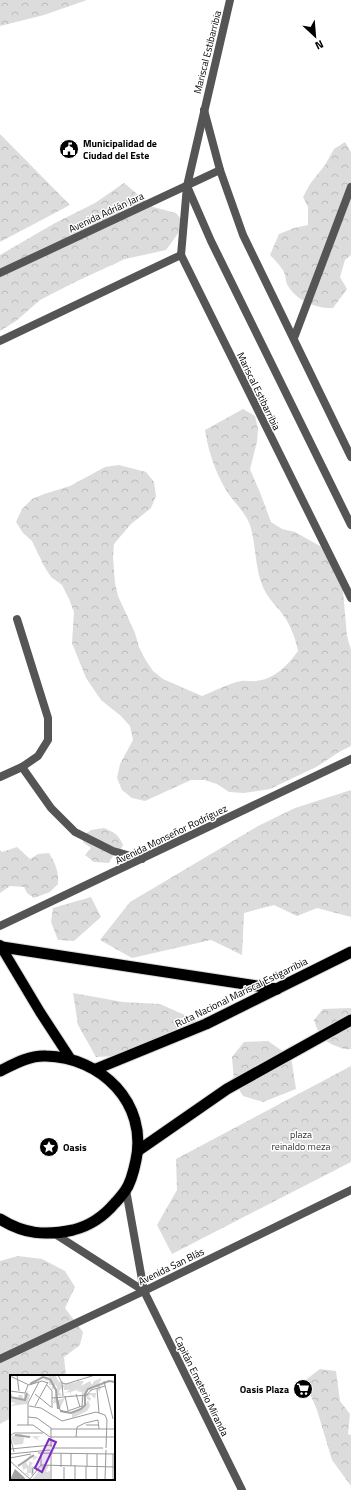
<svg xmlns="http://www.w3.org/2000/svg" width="351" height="1490" font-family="'Titillium Web',sans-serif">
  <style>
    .forest { fill: url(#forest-crowns) }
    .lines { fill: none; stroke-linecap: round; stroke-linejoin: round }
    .primary-casing { stroke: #dbdbdb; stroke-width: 12 }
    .trunk-casing { stroke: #dbdbdb; stroke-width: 13 }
    .service { stroke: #555; stroke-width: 8 }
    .minor { stroke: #555; stroke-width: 8 }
    .tertiary { stroke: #555; stroke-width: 8 }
    .primary { stroke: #000; stroke-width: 10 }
    .trunk { stroke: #000; stroke-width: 11 }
    .labels { text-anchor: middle; stroke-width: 3; stroke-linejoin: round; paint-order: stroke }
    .street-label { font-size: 10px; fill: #000; stroke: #fff }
    .poi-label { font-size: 10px; font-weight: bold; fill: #000; stroke: #fff; text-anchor: start }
    .park-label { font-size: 10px; fill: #333; stroke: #fff }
    .inset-river { fill: none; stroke: #a3a3a3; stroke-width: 2 }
    .inset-road { fill: none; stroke: #999; stroke-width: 1 }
    .view { fill: #7b2cbf; fill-opacity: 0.15; stroke: #7b2cbf; stroke-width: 2 }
    .inset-edge { fill: none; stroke: #000; stroke-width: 2 }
  </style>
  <defs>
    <pattern id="forest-crowns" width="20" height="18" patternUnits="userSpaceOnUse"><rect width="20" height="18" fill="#dcdcdc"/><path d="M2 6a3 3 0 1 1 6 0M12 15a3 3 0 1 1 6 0" fill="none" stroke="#bbb"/></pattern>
  </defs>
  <rect width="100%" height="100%" fill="#fff"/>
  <g class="forest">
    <path d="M 0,0 L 87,0 L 44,15 L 0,26 Z"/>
    <path d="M 0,134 L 70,205 L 0,242 Z"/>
    <path d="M 345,142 L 351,152 L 351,255 L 345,260 L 340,277 L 347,289 L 333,308 C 317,309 297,301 288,286 C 285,281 286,273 282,269 C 279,264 274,259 270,255 L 279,234 L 294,228 L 308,225 L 308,207 L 303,197 L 310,184 L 325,165 L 334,149 Z"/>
    <path d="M 124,183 L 153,207 L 176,213 L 185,224 L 166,250 L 125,259 L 75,282 L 40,300 L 16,321 L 0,331 L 0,255 L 55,223 L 95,203 Z"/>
    <path d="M 243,409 L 255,416 L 258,429 L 257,442 L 250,469 L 261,495 L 271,522 L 282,529 L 295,532 L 320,546 L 329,556 L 342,580 L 347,636 L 351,650 L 351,746 L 339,752 L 318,766 L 270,789 L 244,793 L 229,792 L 217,784 L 204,780 L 191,780 L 145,801 L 132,798 L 122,790 L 117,778 L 120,764 L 133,740 L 130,726 L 121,716 L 101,700 L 86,678 L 72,643 L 74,612 L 69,599 L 62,585 L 51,577 L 44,566 L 32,541 L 23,533 L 16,522 L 22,509 L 32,499 L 44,494 L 70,486 L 105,467 L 119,465 L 146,472 L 154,482 L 156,496 L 151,508 L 131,524 L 114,544 L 113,557 L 115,583 L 118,596 L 135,633 L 139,647 L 145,659 L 153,671 L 163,679 L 202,696 C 215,691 227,684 241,681 C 246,680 251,682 256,681 C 275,679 288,665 298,651 C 295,636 290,624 281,612 C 276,606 270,600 266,593 C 254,572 257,547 250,525 C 245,511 233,502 226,490 C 215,472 208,450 205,430 Z"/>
    <path d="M 351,790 L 351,917 L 317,908 L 297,916 L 274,905 L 244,913 L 242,955 L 211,940 L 132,958 L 100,940 L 130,902 L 258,826 L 295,808 Z"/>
    <path d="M 104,828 C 114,832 119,835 123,845 C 119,854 114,852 109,863 L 94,862 L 85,855 L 91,848 L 83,842 L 83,836 L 91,830 Z"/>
    <path d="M 17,847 L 30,859 L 38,854 L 49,853 C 55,863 59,871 58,884 L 50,892 L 34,898 L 27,893 L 24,887 L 10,886 L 0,893 L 0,850 L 2,852 Z"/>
    <path d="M 91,897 L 101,917 L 74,941 L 58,940 L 51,922 L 53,908 Z"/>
    <path d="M 73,993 L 123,1002 L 160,1004 L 196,1020 L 195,1030 L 118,1056 L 96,1057 L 78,1025 Z"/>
    <path d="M 351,1008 L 351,1049 C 345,1050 341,1048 336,1046 C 321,1040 319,1035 314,1020 L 323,1009 Z"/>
    <path d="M 268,1041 L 291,1057 L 296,1089 L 263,1102 L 243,1096 L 234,1081 L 232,1057 L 244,1042 Z"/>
    <path d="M 351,1066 L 351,1162 L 172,1254 L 157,1225 L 177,1190 L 176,1159 Z"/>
    <path d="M 18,1256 L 42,1259 L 65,1271 L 75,1287 L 65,1308 L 83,1332 L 80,1345 L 64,1357 L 66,1376 L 11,1376 L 11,1418 L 0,1424 L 0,1261 Z"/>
    <path d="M 320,1369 L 336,1371 L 340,1401 L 350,1414 L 348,1434 L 351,1435 L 351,1486 L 332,1460 L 317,1410 L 311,1396 L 299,1385 Z"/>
  </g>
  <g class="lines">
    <defs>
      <path id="primary" d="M 0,945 L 40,1012 L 70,1058"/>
      <g id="trunk">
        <path d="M 2,947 L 277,989"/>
        <path d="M 96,1069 L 206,1024 L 351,952"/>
        <path d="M 0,1071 C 14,1064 30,1055 46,1056 C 101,1057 148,1103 136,1160 C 134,1170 131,1183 125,1191 C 122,1195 119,1199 115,1203 C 104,1216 89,1226 73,1230 C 45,1236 24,1234 0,1219"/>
        <path d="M 139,1150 L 227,1089 L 351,1020"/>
      </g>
    </defs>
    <use href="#primary" class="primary-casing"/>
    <use href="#trunk" class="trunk-casing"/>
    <g class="service">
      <path d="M 187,186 L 211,241 L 351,525"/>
      <path d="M 22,767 L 51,808 L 75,832 L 113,851 L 142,859"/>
      <path d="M 0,777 L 22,767 L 38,756 L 48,740 L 48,718 L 17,619"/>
      <path d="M 0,1359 L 144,1291"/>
    </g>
    <g class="minor">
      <path d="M 230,0 L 187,186 L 181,255 L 351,598"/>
      <path d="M 204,110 L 220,170 L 243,235 L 351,457"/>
      <path d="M 0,273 L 220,170"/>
      <path d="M 294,338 L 351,187"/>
      <path d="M 0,341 L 181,255"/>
    </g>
    <g class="tertiary">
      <path d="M 0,926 L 351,759"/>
      <path d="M 126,1190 L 144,1291 L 242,1490"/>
      <path d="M 55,1234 L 144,1291"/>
      <path d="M 144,1291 L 351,1190"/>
    </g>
    <use href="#primary" class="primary"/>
    <use href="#trunk" class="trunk"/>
  </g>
  <defs>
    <symbol id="civic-disc" viewBox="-11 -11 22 22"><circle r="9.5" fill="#000" stroke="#fff"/><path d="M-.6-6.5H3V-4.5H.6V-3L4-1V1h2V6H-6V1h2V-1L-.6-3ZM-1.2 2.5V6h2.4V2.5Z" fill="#fff"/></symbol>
    <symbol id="sight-disc" viewBox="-11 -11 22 22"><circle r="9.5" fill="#000" stroke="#fff"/><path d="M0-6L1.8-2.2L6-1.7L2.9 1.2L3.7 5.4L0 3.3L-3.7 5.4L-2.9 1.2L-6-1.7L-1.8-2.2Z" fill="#fff"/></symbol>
    <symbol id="supermarket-disc" viewBox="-11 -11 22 22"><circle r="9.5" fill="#000" stroke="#fff"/><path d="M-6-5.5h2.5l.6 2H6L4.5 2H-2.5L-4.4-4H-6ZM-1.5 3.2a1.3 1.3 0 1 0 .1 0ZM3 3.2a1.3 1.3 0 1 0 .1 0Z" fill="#fff"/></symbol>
  </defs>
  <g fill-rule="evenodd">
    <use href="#civic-disc" x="58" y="138" width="22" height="22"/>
    <use href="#sight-disc" x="38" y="1136" width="22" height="22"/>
    <use href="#supermarket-disc" x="292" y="1378" width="22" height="22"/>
  </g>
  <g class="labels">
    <g class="street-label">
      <text transform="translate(207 52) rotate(-76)" y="4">Mariscal Estibarribia</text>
      <text transform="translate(106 212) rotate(-25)" y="4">Avenida Adrián Jara</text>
      <text transform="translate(259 391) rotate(64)" y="4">Mariscal Estibarribia</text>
      <text transform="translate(171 834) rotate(-26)" y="4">Avenida Monseñor Rodríguez</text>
      <text transform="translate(241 992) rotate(-26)" y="4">Ruta Nacional Mariscal Estigarribia</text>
      <text transform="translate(171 1266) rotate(-26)" y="4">Avenida San Blás</text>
      <text transform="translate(202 1386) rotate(64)" y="4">Capitán Emeterio Miranda</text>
    </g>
    <g class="poi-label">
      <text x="83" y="147">Municipalidad de<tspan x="83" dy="12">Ciudad del Este</tspan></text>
      <text x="63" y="1151">Oasis</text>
      <text x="289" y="1393" text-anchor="end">Oasis Plaza</text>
    </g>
    <g class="park-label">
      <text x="301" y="1138">plaza<tspan x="301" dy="12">reinaldo meza</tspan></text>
    </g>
  </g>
  <g transform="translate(10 1375)">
    <rect width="105" height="105" fill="#fff"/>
    <path d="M 34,0 L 45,0 L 49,7 L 53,6 L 51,10 L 67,7 L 67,3 L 68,6 L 74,6 L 71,11 L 80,6 L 82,10 L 84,6 L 92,3 L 89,8 L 91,13 L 89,17 L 87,12 L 80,12 L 82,17 L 79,14 L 76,18 L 86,18 L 85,24 L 81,20 L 78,21 L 81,23 L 80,26 L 77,24 L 75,16 L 71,28 L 72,17 L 66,16 L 69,14 L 61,17 L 61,20 L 64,20 L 61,21 L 60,17 L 54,18 L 60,15 L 54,15 L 53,11 L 49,17 L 52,20 L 46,21 L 48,25 L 55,23 L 49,35 L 47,28 L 43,28 L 47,12 L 45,9 L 45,13 L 42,15 L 39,11 L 42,14 L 42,10 L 39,10 L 39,6 L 33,5 L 36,5 L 34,3 L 35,2 L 40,5 L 40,2 ZM 20,15 L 16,19 L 16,20 L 18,18 L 20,20 L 17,29 L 0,31 L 6,28 L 0,27 L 0,19 L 3,19 L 1,22 L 9,25 L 8,20 L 12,20 L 13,23 L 11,25 L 14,26 L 14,19 ZM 78,25 L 80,31 L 77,36 L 62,43 L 62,38 L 74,32 ZM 6,59 L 12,59 L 14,62 L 31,61 L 27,63 L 30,66 L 22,62 L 12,62 L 14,63 L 13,69 L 4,70 L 1,62 ZM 20,80 L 28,82 L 22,86 L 24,83 L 21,82 L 16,88 L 19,91 L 19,86 L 23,88 L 20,92 L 23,91 L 24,98 L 18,98 L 20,102 L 15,98 L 17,98 L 17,93 L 13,95 L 12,90 ZM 39,90 L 36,97 L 40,96 L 40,105 L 22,105 L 29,96 L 34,96 L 30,91 Z" fill="#dcdcdc"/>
    <path d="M 5,94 L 14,102 L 16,105 L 0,105 Z" fill="#a3a3a3"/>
    <path class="inset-river" d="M 20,9 L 33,2 L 40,4 L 46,15 L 48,34M 0,22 L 15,25 L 17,18M 50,36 L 61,38 L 71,34 L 75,30 L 75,19 L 78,14 L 99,6 L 105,7M 5,60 L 20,62M 8,91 L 24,80"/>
    <path class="inset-road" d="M 7,0 L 9,16M 48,0 L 52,8 L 56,9 L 85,0M 0,1 L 19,10 L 32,6 L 38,8M 94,6 L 103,44M 52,8 L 53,21M 37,10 L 42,16 L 42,33M 87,14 L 89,38M 0,16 L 15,18 L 18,10M 25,19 L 41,32M 66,19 L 70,32M 55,21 L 58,35M 47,22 L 50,35 L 55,37 L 72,31 L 73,20M 42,23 L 77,20 L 81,15 L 95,11M 19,31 L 31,33 L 52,46 L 86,37 L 95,40 L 97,45M 25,31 L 38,7M 18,42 L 27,43 L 41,53M 7,50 L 23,50 L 40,62 L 105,62M 18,50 L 18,28 L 29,7M 76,50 L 89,50M 41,54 L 105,54M 66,62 L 67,52 L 75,48 L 88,45 L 89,54M 41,72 L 41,53M 44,73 L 93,73M 96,73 L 97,45M 0,74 L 42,70M 41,75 L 41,105M 4,77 L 0,61 L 4,58 L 33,58M 28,78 L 105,79M 0,79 L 40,75M 77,79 L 77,92M 87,79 L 87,105M 0,83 L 21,79M 0,86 L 21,105M 31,90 L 105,92M 61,91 L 61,78M 51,92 L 51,78M 22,100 L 23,93 L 29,87M 20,104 L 31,90 L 31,78M 54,105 L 54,92M 65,105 L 65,90M 76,105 L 76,92M 95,105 L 96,75M 103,105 L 103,79"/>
    <path class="view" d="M 39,64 L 46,67 L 32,97 L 25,93 Z"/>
    <rect width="105" height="105" class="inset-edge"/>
  </g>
  <g transform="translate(315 36) rotate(154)" stroke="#ffffff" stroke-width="3" paint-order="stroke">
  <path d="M0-3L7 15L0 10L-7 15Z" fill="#000000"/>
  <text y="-6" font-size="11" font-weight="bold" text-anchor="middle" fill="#000000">N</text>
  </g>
</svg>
